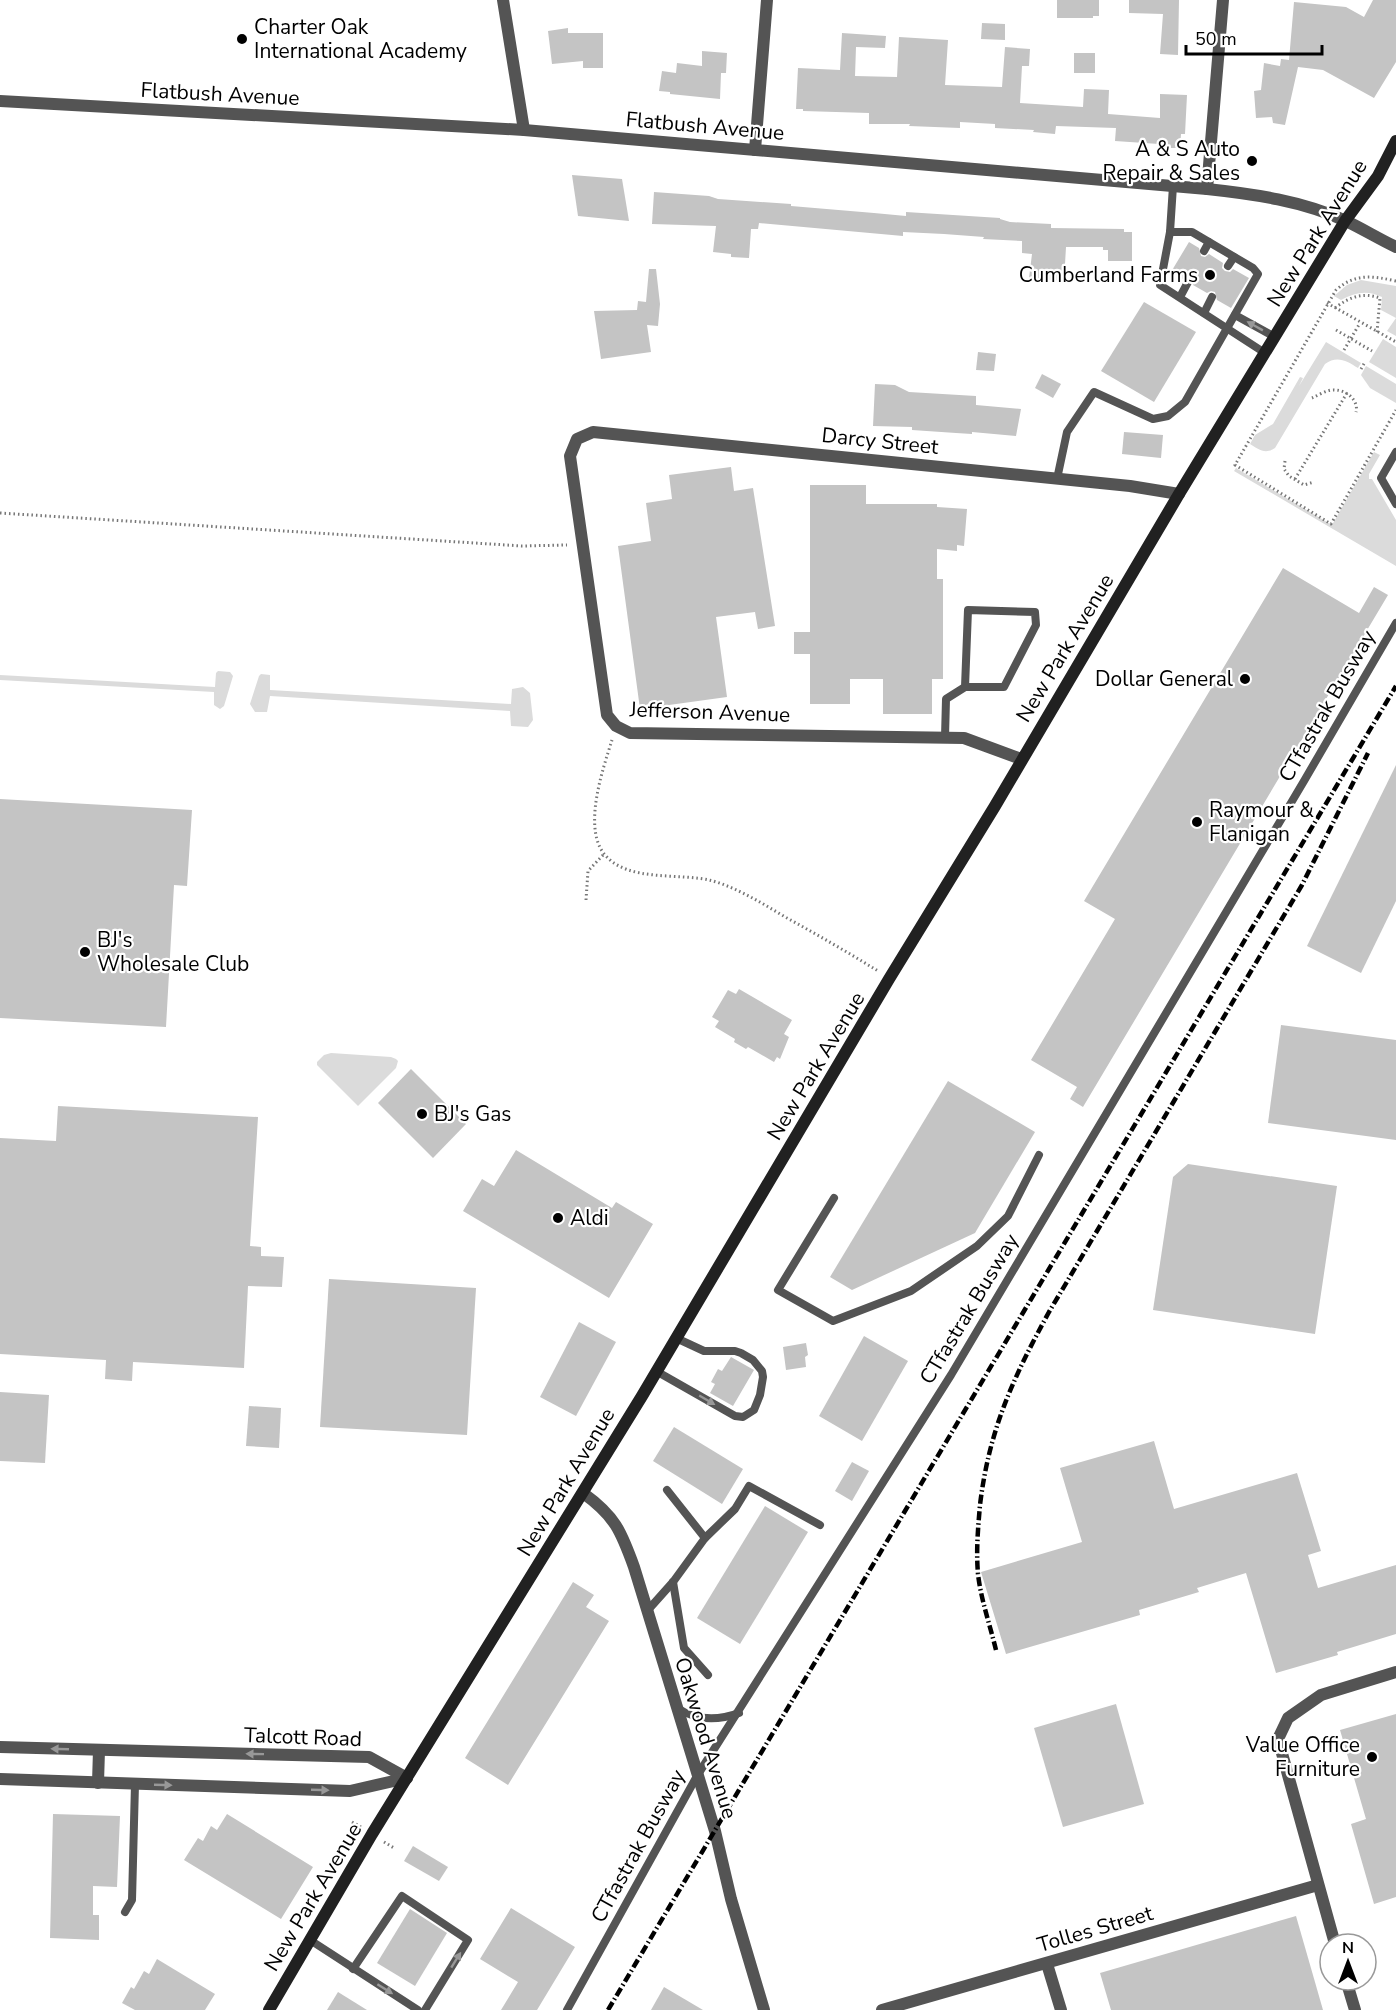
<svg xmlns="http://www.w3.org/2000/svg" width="1396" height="2010" font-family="'Nunito Sans',sans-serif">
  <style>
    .green { fill: #dbdbdb }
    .building { fill: #c4c4c4 }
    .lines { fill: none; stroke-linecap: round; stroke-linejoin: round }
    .path { stroke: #767676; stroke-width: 3; stroke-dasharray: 1.5 3; stroke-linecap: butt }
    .service { stroke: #545454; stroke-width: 8 }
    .minor { stroke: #545454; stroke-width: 12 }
    .tertiary { stroke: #545454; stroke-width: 12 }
    .secondary { stroke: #212121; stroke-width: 12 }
    .rail { stroke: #000; stroke-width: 4.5; stroke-dasharray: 9 3 1.5 3; stroke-linecap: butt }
    .oneway { fill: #989898 }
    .poi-dot { fill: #000; stroke: #fff; stroke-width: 2 }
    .labels { text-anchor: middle; stroke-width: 4.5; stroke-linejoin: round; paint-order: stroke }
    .poi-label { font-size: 21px; fill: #000; stroke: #fff; text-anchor: start }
    .street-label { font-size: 21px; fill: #000; stroke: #fff }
  </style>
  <rect width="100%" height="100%" fill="#fff"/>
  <g class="green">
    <path d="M 1361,280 L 1396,286 L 1396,336 L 1387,331 L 1396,318 L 1381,310 L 1382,297 C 1368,290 1355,292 1341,300 L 1334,296 L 1347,285 Z"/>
    <path d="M 1383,339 L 1396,347 L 1396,378 L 1369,362 Z"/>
    <path d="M 1326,342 L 1361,363 L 1358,368 C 1347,361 1337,355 1325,364 L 1275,448 C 1265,455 1258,449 1250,444 L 1255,435 L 1273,424 L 1300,377 L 1303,378 L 1299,386 Z"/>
    <path d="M 1366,366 L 1396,384 L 1396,403 L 1370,388 L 1361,375 Z"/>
    <path d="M 1374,452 L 1380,455 L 1369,474 L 1369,479 L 1372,479 L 1396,520 L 1396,566 L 1234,471 L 1236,468 L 1332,525 Z"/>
    <path d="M 218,671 L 230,672 L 233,676 L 224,706 L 220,709 L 214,705 L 214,692 L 0,680 L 0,675 L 215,687 L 216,673 Z"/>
    <path d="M 261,674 L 270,675 L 270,690 L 511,704 L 512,689 L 523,687 L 530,693 L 533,720 L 528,727 L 511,726 L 510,711 L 270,696 L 267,712 L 255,712 L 250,704 L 259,676 Z"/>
    <path d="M 331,1053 L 391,1057 L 396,1059 L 398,1061 L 396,1068 L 358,1106 L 317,1065 L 317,1062 L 324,1055 Z"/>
  </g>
  <g class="building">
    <path d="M 1057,0 L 1099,0 L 1099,16 L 1093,16 L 1093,18 L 1057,18 Z"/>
    <path d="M 1129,0 L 1179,0 L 1178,55 L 1160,54 L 1163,14 L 1129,13 Z"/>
    <path d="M 1373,0 L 1396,0 L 1396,62 L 1374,98 L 1323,70 L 1298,67 L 1285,125 L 1273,123 L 1272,117 L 1256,118 L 1254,91 L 1261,90 L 1264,63 L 1280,66 L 1281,59 L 1289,60 L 1294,2 L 1346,7 L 1364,17 Z"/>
    <path d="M 982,23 L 1005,24 L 1005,40 L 981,39 Z"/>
    <path d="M 568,28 L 568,33 L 603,33 L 603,68 L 583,68 L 583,61 L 552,64 L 548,31 Z"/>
    <path d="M 842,33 L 886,36 L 885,48 L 856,47 L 855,76 L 897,77 L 899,37 L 948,40 L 945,85 L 1002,87 L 1005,47 L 1030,49 L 1029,66 L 1022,66 L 1020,103 L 1083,107 L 1084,89 L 1109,90 L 1108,114 L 1160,118 L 1160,94 L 1187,95 L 1185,134 L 1181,134 L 1180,148 L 1159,148 L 1159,144 L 1115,141 L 1116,128 L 1056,126 L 1055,134 L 1033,132 L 1034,130 L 995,128 L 995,124 L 960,122 L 960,128 L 909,126 L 910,124 L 869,124 L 869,113 L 803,111 L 803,109 L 796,109 L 798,68 L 840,70 Z"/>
    <path d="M 702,51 L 727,53 L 726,73 L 721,73 L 720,99 L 670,94 L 670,92 L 659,91 L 662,71 L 676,73 L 677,63 L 702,66 Z"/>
    <rect x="1074" y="53" width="21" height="20"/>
    <path d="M 572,175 L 622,179 L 629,221 L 578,216 Z"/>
    <path d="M 654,192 L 709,196 L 718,199 L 791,204 L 791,206 L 874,213 L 906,216 L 906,212 L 1000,218 L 1000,219 L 1010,222 L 1051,224 L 1051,228 L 1124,229 L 1124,232 L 1132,232 L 1132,261 L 1108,261 L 1108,250 L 1103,250 L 1103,247 L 1066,247 L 1064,281 L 1029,278 L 1032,254 L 1022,253 L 1022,241 L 983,239 L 984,237 L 944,234 L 903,232 L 903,236 L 759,223 L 758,229 L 751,229 L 749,258 L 731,257 L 731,254 L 713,252 L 716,226 L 652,224 Z"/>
    <path d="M 1189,242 L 1199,248 L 1201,256 L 1205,257 L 1209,254 L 1223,263 L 1222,268 L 1225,271 L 1230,272 L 1233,269 L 1249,278 L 1231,308 L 1217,300 L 1215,292 L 1211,291 L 1207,293 L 1193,285 L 1194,281 L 1191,277 L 1187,276 L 1183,279 L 1171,272 Z"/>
    <path d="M 649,269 L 656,269 L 660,304 L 658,326 L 647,325 L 651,352 L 601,359 L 594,311 L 637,310 L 638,301 L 646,302 Z"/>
    <path d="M 1144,302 L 1196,332 L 1154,402 L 1101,371 Z"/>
    <path d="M 978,352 L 996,354 L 994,371 L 976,370 Z"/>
    <path d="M 1042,374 L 1061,384 L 1053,398 L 1035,388 Z"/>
    <path d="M 875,384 L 895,385 L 909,392 L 976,396 L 976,405 L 1021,409 L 1016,436 L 972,432 L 972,434 L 956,433 L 912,430 L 912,427 L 873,426 Z"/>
    <path d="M 1124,432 L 1163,435 L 1161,458 L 1122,454 Z"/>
    <path d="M 731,467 L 734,491 L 753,488 L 775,626 L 758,629 L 755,612 L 716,617 L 727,697 L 640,709 L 618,546 L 651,541 L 646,503 L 672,499 L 669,475 Z"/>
    <path d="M 810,485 L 866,485 L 866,504 L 937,504 L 937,507 L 967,509 L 964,546 L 957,545 L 957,551 L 937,549 L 937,579 L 943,579 L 943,679 L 932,679 L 932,714 L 883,714 L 883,679 L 850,679 L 850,704 L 810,704 L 810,654 L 794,654 L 794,632 L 810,632 Z"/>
    <path d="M 1283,568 L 1359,613 L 1374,587 L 1388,595 L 1083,1107 L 1070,1099 L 1077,1087 L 1031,1060 L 1115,919 L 1084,901 Z"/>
    <path d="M 1396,765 L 1396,901 L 1361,973 L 1307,946 Z"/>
    <path d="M 0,799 L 192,810 L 187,886 L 174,885 L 166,1027 L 0,1018 Z"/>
    <path d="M 739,989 L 792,1020 L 784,1034 L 789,1037 L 780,1059 L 777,1057 L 774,1062 L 748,1047 L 746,1049 L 734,1042 L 735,1039 L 715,1027 L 719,1021 L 712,1017 L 728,990 L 736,994 Z"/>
    <path d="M 1281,1025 L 1396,1040 L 1396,1140 L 1268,1123 Z"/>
    <path d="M 411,1069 L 466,1124 L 433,1158 L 378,1103 Z"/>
    <path d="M 948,1081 L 1035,1132 L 975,1233 L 852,1290 L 830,1277 Z"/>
    <path d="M 58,1106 L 258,1117 L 250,1246 L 261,1247 L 261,1256 L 284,1257 L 282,1287 L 248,1286 L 244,1368 L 133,1362 L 132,1381 L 105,1379 L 106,1360 L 0,1354 L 0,1138 L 56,1141 Z"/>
    <path d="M 516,1150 L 612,1208 L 616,1202 L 653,1224 L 609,1298 L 463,1211 L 482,1179 L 494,1186 Z"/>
    <path d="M 1188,1164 L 1337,1186 L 1315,1334 L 1153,1310 L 1173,1177 Z"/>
    <path d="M 329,1279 L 476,1288 L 467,1435 L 320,1427 Z"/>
    <path d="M 579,1322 L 616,1342 L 576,1416 L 540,1397 Z"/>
    <path d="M 864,1336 L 908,1361 L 862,1441 L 819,1416 Z"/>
    <path d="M 806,1343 L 808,1355 L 805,1357 L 806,1367 L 786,1370 L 783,1347 Z"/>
    <path d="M 731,1357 L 754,1370 L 733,1406 L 710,1393 L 715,1384 L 711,1382 L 718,1369 L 722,1371 Z"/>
    <path d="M 0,1392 L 49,1395 L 45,1463 L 0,1461 Z"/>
    <path d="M 249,1406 L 281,1408 L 279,1448 L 246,1446 Z"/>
    <path d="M 674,1427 L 743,1469 L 722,1504 L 653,1461 Z"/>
    <path d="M 1154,1441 L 1174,1509 L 1297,1473 L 1321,1551 L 1308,1555 L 1318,1588 L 1396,1565 L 1396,1634 L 1337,1652 L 1338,1655 L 1276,1673 L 1246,1573 L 1197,1588 L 1199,1592 L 1139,1610 L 1140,1615 L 1006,1654 L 981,1572 L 1082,1542 L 1060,1468 Z"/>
    <path d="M 852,1462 L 869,1471 L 852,1501 L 835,1491 Z"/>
    <path d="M 765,1506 L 808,1532 L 740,1644 L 697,1618 Z"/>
    <path d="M 573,1582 L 594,1595 L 586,1607 L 609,1621 L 508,1785 L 465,1758 Z"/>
    <path d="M 1116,1704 L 1144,1804 L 1063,1827 L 1034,1728 Z"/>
    <path d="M 1396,1714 L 1396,1897 L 1374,1904 L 1351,1824 L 1366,1819 L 1340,1730 Z"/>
    <path d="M 53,1814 L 120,1816 L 117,1887 L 93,1886 L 93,1915 L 99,1915 L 99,1940 L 50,1938 Z"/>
    <path d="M 227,1814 L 313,1867 L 281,1919 L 184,1860 L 198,1838 L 203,1841 L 211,1826 L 217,1830 Z"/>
    <path d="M 413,1846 L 448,1867 L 439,1881 L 404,1861 Z"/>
    <path d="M 511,1908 L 575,1947 L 537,2010 L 501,2010 L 518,1982 L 480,1959 Z"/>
    <path d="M 410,1909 L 447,1933 L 415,1986 L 377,1963 Z"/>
    <path d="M 1296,1916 L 1323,2010 L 1111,2010 L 1100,1973 Z"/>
    <path d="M 157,1959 L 215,1994 L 205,2010 L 135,2010 L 122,2003 L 131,1987 L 134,1989 L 144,1971 L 149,1974 Z"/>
    <path d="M 664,1987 L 703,2010 L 651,2010 Z"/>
    <path d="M 338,1992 L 367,2010 L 327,2010 Z"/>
  </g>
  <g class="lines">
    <g class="path">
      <path d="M 1396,281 C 1373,276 1355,273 1336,290 L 1235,465 L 1331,524 L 1396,410"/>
      <path d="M 1327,303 L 1396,342"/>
      <path d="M 1335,308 C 1349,297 1363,292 1380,298 L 1377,332"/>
      <path d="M 1336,330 L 1372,351"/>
      <path d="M 1344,350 L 1360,323"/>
      <path d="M 1361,369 L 1365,362"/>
      <path d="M 1312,398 C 1319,395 1328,389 1335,390 C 1347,390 1359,401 1356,412"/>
      <path d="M 1285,461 L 1284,469 L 1289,476 L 1304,485 L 1314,482"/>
      <path d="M 1295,479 L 1347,393"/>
      <path d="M 0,513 L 522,546 L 567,545"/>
      <path d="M 612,740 C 603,769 582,828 605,855 C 629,883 680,872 713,881 C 740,889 763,904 787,918 C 818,935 849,953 878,971"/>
      <path d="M 586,900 L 588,871 L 604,854"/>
      <path d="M 352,1822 L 361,1827"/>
      <path d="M 384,1842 L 394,1848"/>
    </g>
    <g class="service">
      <path d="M 1170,232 L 1160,285 L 1265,353"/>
      <path d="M 1204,251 L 1209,242"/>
      <path d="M 1228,266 L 1234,257"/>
      <path d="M 1180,297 L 1188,282"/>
      <path d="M 1204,313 L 1212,297"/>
      <path d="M 1235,315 L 1275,337"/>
      <path d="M 1396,452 L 1381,478 L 1396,504"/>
      <path d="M 1057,479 L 1067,432 L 1094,392 L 1153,419 L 1168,416 L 1185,402 L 1258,274 L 1253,268 L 1192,232 L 1170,232 L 1173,186"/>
      <path d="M 945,737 L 946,699 L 965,687 L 968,610 L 1035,612 L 1036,625 L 1004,687 L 965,687"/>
      <path d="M 834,1198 L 778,1290 L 833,1321 L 911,1291 L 977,1246 L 1008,1216 L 1039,1155"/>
      <path d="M 656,1371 L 735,1416 L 743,1417 L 754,1410 L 760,1395 L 763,1377 L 762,1371 L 753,1360 L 741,1353 L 735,1351 L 704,1351 L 676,1338"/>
      <path d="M 705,1538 L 735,1509 L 749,1486 L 820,1525"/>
      <path d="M 673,1582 L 684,1648 L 708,1675"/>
      <path d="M 648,1610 L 673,1582 L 705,1538 L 667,1490"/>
      <path d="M 677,1708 C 697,1721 717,1721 739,1713"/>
      <path d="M 125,1912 L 132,1900 L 135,1784"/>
      <path d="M 310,1940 L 418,2010"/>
      <path d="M 353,1969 L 402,1896 L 468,1940 L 425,2010"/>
      <path d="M 567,2010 L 697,1776 L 951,1375 L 1304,781 L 1396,623"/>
    </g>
    <g class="minor">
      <path d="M 755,150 L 767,0"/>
      <path d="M 1207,189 L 1223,0"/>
      <path d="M 1021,759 L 964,738 L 630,733 L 616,726 L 607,715 L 570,456 L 577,439 L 593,432 L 1130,486 L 1179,494"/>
      <path d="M 583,1493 C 615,1516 621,1531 634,1567 L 715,1831 L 731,1899 L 764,2010"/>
      <path d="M 1335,1944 L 1278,1739 L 1288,1718 L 1321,1695 L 1396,1672"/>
      <path d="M 1047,1964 L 1061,2010"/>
      <path d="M 1346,1980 L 1355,2010"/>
      <path d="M 882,2010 L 1318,1885"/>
    </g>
    <g class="tertiary">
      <path d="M 503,0 L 524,130"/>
      <path d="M 0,101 L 524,130 L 1207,189 C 1254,194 1303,201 1346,221 C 1363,229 1379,239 1396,247"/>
      <path d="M 0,1747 L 369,1757 L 407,1778"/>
      <path d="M 0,1779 L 350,1791 L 407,1778"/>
      <path d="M 98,1783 L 99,1750"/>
    </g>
    <path class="secondary" d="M 269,2010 L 372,1834 L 642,1396 L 889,979 L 995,806 L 1179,494 L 1345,221 L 1378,176 L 1396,141"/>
    <g class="rail">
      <path d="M 996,1650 C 990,1625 981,1600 978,1574 C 976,1551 978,1528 980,1505 C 989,1430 1013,1378 1049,1312 L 1302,885 L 1368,753"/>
      <path d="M 608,2010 L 1396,686"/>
    </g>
  </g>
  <defs><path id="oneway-solid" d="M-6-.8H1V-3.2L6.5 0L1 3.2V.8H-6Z" transform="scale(1.5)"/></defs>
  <g class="oneway">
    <use href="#oneway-solid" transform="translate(1255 326) rotate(-151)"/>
    <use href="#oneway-solid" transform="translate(707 1400) rotate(30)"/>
    <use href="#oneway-solid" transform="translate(60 1749) rotate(-178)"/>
    <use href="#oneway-solid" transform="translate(255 1754) rotate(-179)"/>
    <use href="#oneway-solid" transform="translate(163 1785) rotate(2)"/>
    <use href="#oneway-solid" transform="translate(320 1790) rotate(2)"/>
    <use href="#oneway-solid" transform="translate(456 1960) rotate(-58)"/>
    <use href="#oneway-solid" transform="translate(385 1989) rotate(32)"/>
  </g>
  <g class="poi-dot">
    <circle cx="242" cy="39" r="6"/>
    <circle cx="1252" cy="161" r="6"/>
    <circle cx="1210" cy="275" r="6"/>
    <circle cx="1245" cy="679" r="6"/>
    <circle cx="1197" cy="822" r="6"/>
    <circle cx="85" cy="952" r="6"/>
    <circle cx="422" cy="1114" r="6"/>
    <circle cx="558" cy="1218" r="6"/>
    <circle cx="1372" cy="1757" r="6"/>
  </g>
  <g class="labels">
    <g class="poi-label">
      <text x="254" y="34">Charter Oak<tspan x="254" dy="24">International Academy</tspan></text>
      <text x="1240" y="156" text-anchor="end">A &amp; S Auto<tspan x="1240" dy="24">Repair &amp; Sales</tspan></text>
      <text x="1198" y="282" text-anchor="end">Cumberland Farms</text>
      <text x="1233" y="686" text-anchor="end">Dollar General</text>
      <text x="1209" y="817">Raymour &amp;<tspan x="1209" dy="24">Flanigan</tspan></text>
      <text x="97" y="947">BJ's<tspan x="97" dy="24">Wholesale Club</tspan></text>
      <text x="434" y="1121">BJ's Gas</text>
      <text x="570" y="1225">Aldi</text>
      <text x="1360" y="1752" text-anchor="end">Value Office<tspan x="1360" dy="24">Furniture</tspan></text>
    </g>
    <g class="street-label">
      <text transform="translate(220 94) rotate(3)" y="7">Flatbush Avenue</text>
      <text transform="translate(705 126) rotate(5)" y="7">Flatbush Avenue</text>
      <text transform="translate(1317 233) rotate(-58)" y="7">New Park Avenue</text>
      <text transform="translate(880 441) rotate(6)" y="7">Darcy Street</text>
      <text transform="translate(1065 648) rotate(-59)" y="7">New Park Avenue</text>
      <text transform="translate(1327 706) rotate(-60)" y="7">CTfastrak Busway</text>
      <text transform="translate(710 712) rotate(2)" y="7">Jefferson Avenue</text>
      <text transform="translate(816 1066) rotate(-59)" y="7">New Park Avenue</text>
      <text transform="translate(969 1309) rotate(-59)" y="7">CTfastrak Busway</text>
      <text transform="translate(566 1482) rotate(-59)" y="7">New Park Avenue</text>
      <text transform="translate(303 1737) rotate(2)" y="7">Talcott Road</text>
      <text transform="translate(706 1738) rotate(73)" y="7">Oakwood Avenue</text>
      <text transform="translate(638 1846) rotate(-61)" y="7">CTfastrak Busway</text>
      <text transform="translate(313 1897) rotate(-59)" y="7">New Park Avenue</text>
      <text transform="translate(1095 1929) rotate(-16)" y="7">Tolles Street</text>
    </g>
  </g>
  <g transform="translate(1348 1962)"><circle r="28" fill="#ffffff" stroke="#999999" stroke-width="1.5"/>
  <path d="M0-4.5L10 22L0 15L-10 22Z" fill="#000000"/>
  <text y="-9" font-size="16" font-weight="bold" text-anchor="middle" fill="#000000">N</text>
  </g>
  <path d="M1186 45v9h136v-9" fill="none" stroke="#000000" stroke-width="3"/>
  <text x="1195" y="45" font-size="18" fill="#000000" stroke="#ffffff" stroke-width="4.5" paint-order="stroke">50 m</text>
</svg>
